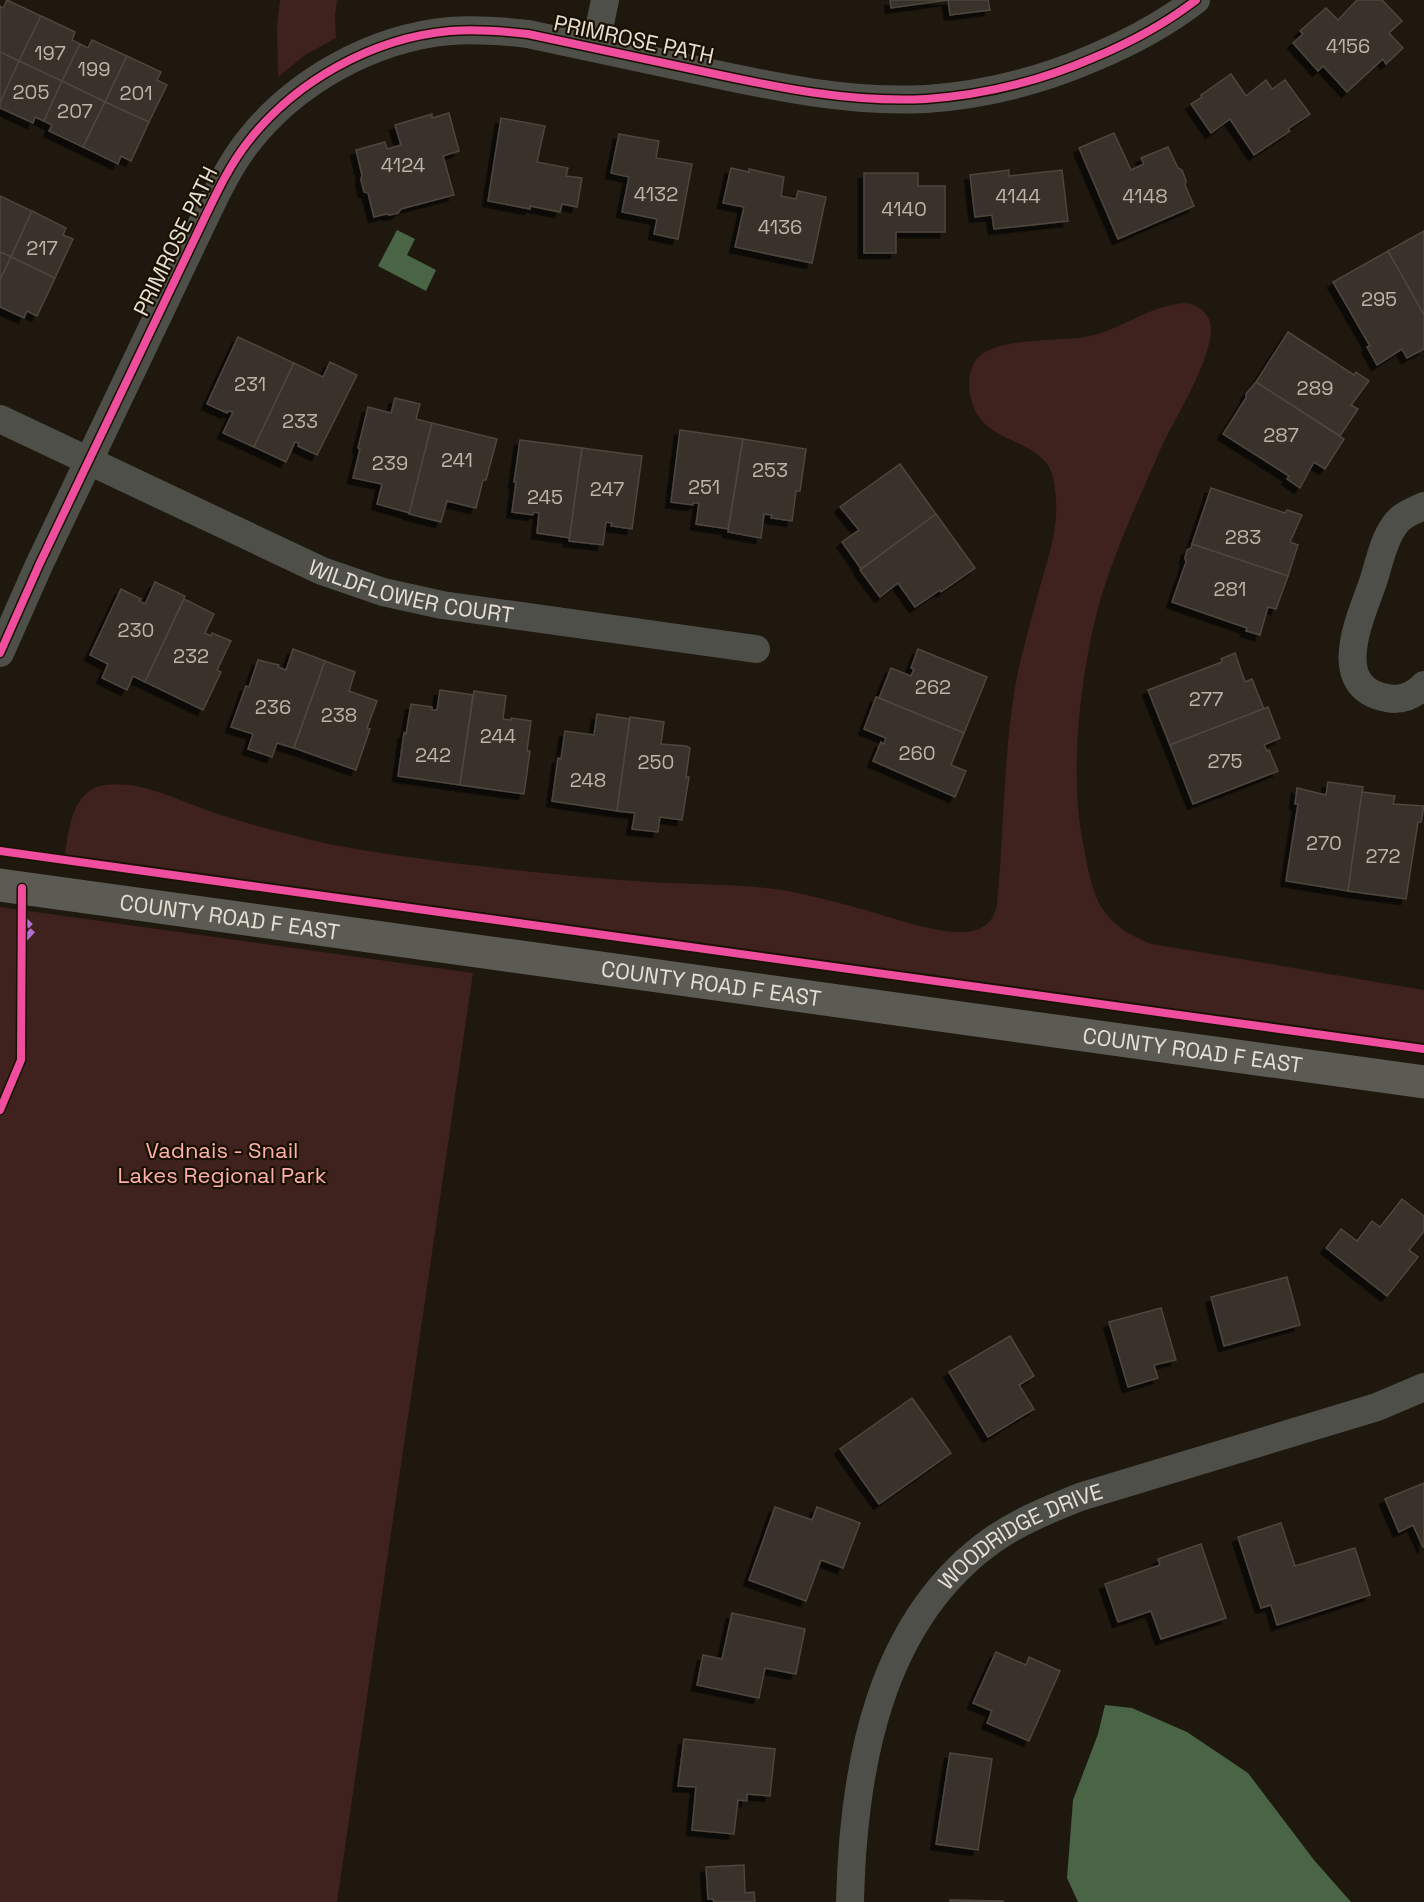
<svg xmlns="http://www.w3.org/2000/svg" width="1424" height="1902" font-family="'Space Grotesk',sans-serif">
  <style>
    .green { fill: #3f211e }
    .water { fill: #4a6446 }
    .building { fill: #37312a; stroke: #4d463e; stroke-width: 1.5; filter: url(#shadow) }
    .lines { fill: none; stroke-linecap: round; stroke-linejoin: round }
    .street { stroke: #4f4f49; stroke-width: 28 }
    .secondary { stroke: #5b5b53; stroke-width: 33 }
    .quiet { stroke: #b36fd0; stroke-width: 6; stroke-dasharray: 12 6; stroke-linecap: butt }
    .cycleway-casing { stroke: #1a1102; stroke-width: 11 }
    .cycleway { stroke: #ef4d9e; stroke-width: 8 }
    .labels { text-anchor: middle; stroke-width: 4.5; stroke-linejoin: round; paint-order: stroke }
    .number-label { font-size: 20px; fill: #bab4a9 }
    .street-label { font-size: 22px; fill: #e6dfd3; stroke: #1a1102 }
    .park-label { font-size: 22px; fill: #feb0ac; stroke: #1a1102 }
  </style>
  <defs>
    <filter id="shadow"><feDropShadow dx="-5.5" dy="5.5" stdDeviation="0" flood-color="#0009"/></filter>
  </defs>
  <rect width="100%" height="100%" fill="#1e180e"/>
  <g class="green">
    <path d="M 280,0 L 337,0 L 335,17 L 336,38 L 305,55 L 278,77 L 277,25 Z"/>
    <path d="M 1187,303 C 1201,306 1212,316 1211,331 C 1209,364 1178,413 1163,444 C 1143,489 1122,535 1106,582 C 1082,653 1068,769 1083,843 C 1093,896 1097,923 1152,944 L 1424,990 L 1424,1043 L 65,854 C 69,828 73,789 105,785 C 142,780 179,801 212,812 C 247,824 284,833 320,842 C 361,851 403,856 445,862 C 512,870 579,877 647,882 C 697,885 749,883 798,893 C 820,898 841,903 862,909 C 890,917 950,939 976,930 C 989,926 994,917 997,905 C 1004,833 1003,760 1015,688 C 1021,653 1032,618 1041,583 C 1049,555 1058,528 1056,499 C 1055,487 1054,473 1047,464 C 1025,435 978,442 970,394 C 968,384 969,372 974,363 C 989,336 1057,342 1085,337 C 1121,331 1150,304 1187,303 Z"/>
    <path d="M 0,907 L 473,973 L 337,1902 L 0,1902 Z"/>
  </g>
  <g class="water">
    <path d="M 397,230 L 415,239 L 407,255 L 436,270 L 426,291 L 378,266 Z"/>
    <path d="M 1105,1705 L 1132,1708 L 1187,1732 L 1248,1773 L 1314,1860 L 1351,1902 L 1078,1902 L 1067,1878 L 1073,1800 L 1098,1734 Z"/>
  </g>
  <g class="building">
    <path d="M 7,0 L 41,16 L 19,61 L 0,52 L 0,6 L 3,8 Z"/>
    <path d="M 890,0 L 988,0 L 990,10 L 950,15 L 948,0 L 891,8 Z"/>
    <path d="M 1357,0 L 1382,0 L 1402,21 L 1389,33 L 1403,48 L 1386,64 L 1383,59 L 1347,92 L 1323,66 L 1318,71 L 1293,43 L 1303,34 L 1300,31 L 1326,8 L 1338,20 Z"/>
    <path d="M 41,16 L 75,32 L 72,40 L 80,44 L 62,81 L 19,61 Z"/>
    <path d="M 92,40 L 127,56 L 105,102 L 62,81 L 80,44 L 88,48 Z"/>
    <path d="M 0,52 L 19,61 L 0,103 Z"/>
    <path d="M 127,56 L 161,72 L 157,80 L 167,85 L 149,122 L 105,102 Z"/>
    <path d="M 19,61 L 62,81 L 44,121 L 35,117 L 33,123 L 0,108 L 0,103 Z"/>
    <path d="M 1231,74 L 1246,96 L 1266,80 L 1272,89 L 1285,80 L 1310,114 L 1288,129 L 1290,131 L 1254,155 L 1230,119 L 1211,133 L 1191,104 L 1202,97 L 1201,95 Z"/>
    <path d="M 62,81 L 105,102 L 83,147 L 49,131 L 52,125 L 44,121 Z"/>
    <path d="M 105,102 L 149,122 L 131,161 L 121,156 L 118,164 L 83,147 Z"/>
    <path d="M 449,113 L 459,151 L 443,156 L 454,195 L 401,209 L 398,213 L 390,215 L 386,214 L 374,217 L 368,193 L 364,192 L 361,180 L 362,175 L 356,150 L 385,142 L 387,149 L 401,145 L 395,125 L 432,114 L 432,118 Z"/>
    <path d="M 501,118 L 545,126 L 537,162 L 568,168 L 566,176 L 582,178 L 577,207 L 562,204 L 560,212 L 530,206 L 530,209 L 488,201 Z"/>
    <path d="M 1114,133 L 1131,170 L 1144,164 L 1141,158 L 1168,147 L 1178,168 L 1182,170 L 1186,181 L 1185,185 L 1194,206 L 1118,239 L 1079,148 Z"/>
    <path d="M 619,134 L 659,141 L 656,158 L 692,164 L 678,239 L 654,234 L 657,219 L 622,212 L 629,177 L 611,173 Z"/>
    <path d="M 731,168 L 749,172 L 749,169 L 784,177 L 781,196 L 796,199 L 798,191 L 826,197 L 812,263 L 735,247 L 744,207 L 723,203 Z"/>
    <path d="M 1009,170 L 1009,176 L 1062,170 L 1068,221 L 994,229 L 992,215 L 975,217 L 970,175 Z"/>
    <path d="M 864,173 L 918,173 L 918,186 L 945,186 L 945,232 L 896,232 L 896,253 L 864,253 Z"/>
    <path d="M 0,196 L 32,211 L 11,257 L 0,252 Z"/>
    <path d="M 32,211 L 66,228 L 63,235 L 73,239 L 55,278 L 11,257 Z"/>
    <path d="M 1424,231 L 1424,315 L 1388,251 Z"/>
    <path d="M 1388,251 L 1424,315 L 1424,349 L 1407,358 L 1402,349 L 1377,365 L 1367,347 L 1370,346 L 1333,282 Z"/>
    <path d="M 0,252 L 11,257 L 0,280 Z"/>
    <path d="M 11,257 L 55,278 L 37,316 L 27,311 L 24,318 L 0,307 L 0,280 Z"/>
    <path d="M 1288,332 L 1354,375 L 1356,372 L 1369,381 L 1351,405 L 1358,409 L 1340,436 L 1256,382 Z"/>
    <path d="M 238,337 L 294,363 L 254,447 L 223,433 L 233,412 L 228,411 L 227,413 L 207,404 Z"/>
    <path d="M 330,362 L 357,375 L 317,455 L 298,446 L 299,443 L 295,442 L 286,462 L 254,447 L 294,363 L 323,377 Z"/>
    <path d="M 1256,382 L 1344,439 L 1325,469 L 1314,462 L 1300,488 L 1287,479 L 1289,476 L 1223,434 L 1246,398 L 1246,394 Z"/>
    <path d="M 395,398 L 420,404 L 416,419 L 432,423 L 410,513 L 377,504 L 382,484 L 353,478 L 360,449 L 358,448 L 368,407 L 391,413 Z"/>
    <path d="M 432,423 L 497,439 L 486,480 L 483,480 L 476,508 L 447,501 L 441,522 L 409,514 Z"/>
    <path d="M 680,430 L 743,439 L 728,529 L 696,524 L 699,503 L 693,503 L 693,505 L 671,502 Z"/>
    <path d="M 743,439 L 806,449 L 800,491 L 796,491 L 792,521 L 771,518 L 772,515 L 764,514 L 761,538 L 728,532 Z"/>
    <path d="M 520,440 L 582,448 L 570,538 L 537,533 L 539,513 L 534,512 L 533,515 L 512,512 L 516,482 L 514,482 Z"/>
    <path d="M 582,448 L 642,456 L 632,529 L 611,526 L 612,523 L 606,522 L 603,545 L 569,541 Z"/>
    <path d="M 900,464 L 936,514 L 861,569 L 842,542 L 859,530 L 840,507 Z"/>
    <path d="M 1211,488 L 1285,513 L 1287,510 L 1302,515 L 1290,542 L 1298,545 L 1288,576 L 1192,544 Z"/>
    <path d="M 936,514 L 975,568 L 941,592 L 940,590 L 915,607 L 898,583 L 880,597 L 860,570 Z"/>
    <path d="M 1192,544 L 1288,576 L 1276,609 L 1268,607 L 1260,635 L 1246,631 L 1247,628 L 1172,602 L 1186,562 L 1185,558 L 1187,550 L 1191,548 Z"/>
    <path d="M 155,582 L 185,596 L 145,682 L 133,676 L 127,690 L 102,678 L 108,664 L 90,655 L 121,589 L 141,599 L 139,601 L 145,604 Z"/>
    <path d="M 184,599 L 214,614 L 205,633 L 211,636 L 212,633 L 231,641 L 217,670 L 221,672 L 203,710 L 145,682 Z"/>
    <path d="M 293,649 L 325,661 L 294,748 L 277,743 L 272,757 L 248,749 L 253,734 L 231,727 L 246,686 L 249,687 L 258,660 L 279,665 L 278,667 L 286,670 Z"/>
    <path d="M 918,649 L 987,677 L 964,733 L 879,698 L 891,668 L 911,676 L 914,669 L 911,668 Z"/>
    <path d="M 1235,653 L 1245,682 L 1252,679 L 1264,709 L 1170,745 L 1148,690 L 1222,662 L 1221,659 Z"/>
    <path d="M 325,661 L 355,672 L 349,691 L 377,701 L 367,728 L 370,729 L 356,770 L 294,748 Z"/>
    <path d="M 440,690 L 473,695 L 460,785 L 398,776 L 404,733 L 406,734 L 411,704 L 432,707 L 432,710 L 437,710 Z"/>
    <path d="M 474,691 L 506,696 L 503,719 L 511,720 L 511,718 L 531,721 L 527,751 L 530,751 L 524,794 L 460,785 Z"/>
    <path d="M 876,697 L 964,733 L 951,765 L 966,771 L 955,797 L 873,761 L 881,742 L 884,744 L 886,738 L 864,729 Z"/>
    <path d="M 1268,707 L 1280,738 L 1264,745 L 1267,751 L 1269,750 L 1278,771 L 1193,804 L 1170,745 Z"/>
    <path d="M 597,714 L 630,719 L 617,811 L 552,801 L 558,758 L 561,759 L 565,731 L 594,735 Z"/>
    <path d="M 630,717 L 664,722 L 661,744 L 686,746 L 690,748 L 686,777 L 689,777 L 682,820 L 660,817 L 658,832 L 632,829 L 635,813 L 617,811 Z"/>
    <path d="M 1328,782 L 1363,787 L 1348,891 L 1286,881 L 1298,804 L 1295,804 L 1297,788 L 1326,795 Z"/>
    <path d="M 1362,792 L 1395,796 L 1393,804 L 1424,806 L 1421,822 L 1418,822 L 1406,899 L 1348,891 Z"/>
    <path d="M 1402,1199 L 1424,1216 L 1424,1231 L 1409,1250 L 1418,1257 L 1387,1296 L 1326,1248 L 1341,1229 L 1357,1241 L 1372,1221 L 1380,1227 Z"/>
    <path d="M 1287,1277 L 1300,1325 L 1224,1346 L 1211,1297 Z"/>
    <path d="M 1161,1308 L 1176,1360 L 1154,1365 L 1158,1378 L 1128,1387 L 1109,1322 Z"/>
    <path d="M 1010,1336 L 1034,1376 L 1019,1385 L 1034,1409 L 988,1437 L 949,1372 Z"/>
    <path d="M 912,1398 L 951,1453 L 879,1504 L 840,1449 Z"/>
    <path d="M 1424,1483 L 1424,1547 L 1423,1547 L 1413,1525 L 1399,1532 L 1385,1499 Z"/>
    <path d="M 775,1507 L 812,1520 L 817,1507 L 860,1523 L 843,1568 L 821,1560 L 806,1601 L 749,1580 Z"/>
    <path d="M 1281,1523 L 1295,1566 L 1355,1548 L 1370,1595 L 1277,1625 L 1271,1605 L 1261,1608 L 1238,1537 Z"/>
    <path d="M 1201,1544 L 1226,1618 L 1161,1639 L 1151,1611 L 1118,1622 L 1105,1584 L 1160,1565 L 1158,1559 Z"/>
    <path d="M 732,1613 L 805,1629 L 796,1674 L 765,1668 L 759,1698 L 697,1685 L 703,1655 L 722,1659 Z"/>
    <path d="M 996,1652 L 1026,1665 L 1029,1657 L 1060,1671 L 1029,1741 L 987,1723 L 992,1711 L 973,1703 Z"/>
    <path d="M 684,1739 L 775,1749 L 770,1796 L 747,1794 L 747,1801 L 738,1800 L 734,1834 L 692,1830 L 696,1787 L 678,1786 Z"/>
    <path d="M 950,1753 L 992,1759 L 978,1850 L 936,1844 Z"/>
    <path d="M 744,1865 L 745,1893 L 754,1892 L 755,1902 L 714,1902 L 713,1899 L 708,1899 L 706,1867 Z"/>
    <path d="M 950,1900 L 1003,1901 L 1003,1902 L 950,1902 Z"/>
  </g>
  <g class="lines">
    <g class="street">
      <path d="M 595,48 L 605,0"/>
      <path id="s1" d="M 0,419 L 322,571 L 383,592 L 442,605 L 756,649"/>
      <path d="M 1424,506 C 1413,511 1401,515 1394,526 C 1383,541 1379,564 1373,582 C 1361,617 1327,687 1387,698 C 1400,701 1414,696 1424,685"/>
      <path d="M 0,653 L 39,565 L 206,215 C 218,190 230,165 247,143 C 294,82 372,38 450,31 C 476,29 502,31 528,34 C 586,46 643,59 701,71 C 775,87 850,103 926,99 C 984,95 1040,81 1093,58 C 1129,43 1165,24 1196,0"/>
      <path id="s2" d="M 850,1902 C 853,1770 878,1620 994,1539 C 1020,1521 1050,1509 1080,1497 L 1377,1407 L 1424,1387"/>
    </g>
    <path class="secondary" id="s3" d="M 0,885 L 1424,1082"/>
    <path class="quiet" d="M 22,918 L 34,929 L 22,942"/>
    <defs>
      <g id="cycleway">
        <path d="M 0,653 L 39,565 L 206,215 C 218,190 230,165 247,143 C 294,82 372,38 450,31 C 476,29 502,31 528,34 C 586,46 643,59 701,71 C 775,87 850,103 926,99 C 984,95 1040,81 1093,58 C 1129,43 1165,24 1196,0"/>
        <path d="M 0,851 L 1424,1049"/>
        <path d="M 0,1110 L 21,1060 L 22,888"/>
      </g>
    </defs>
    <use href="#cycleway" class="cycleway-casing"/>
    <use href="#cycleway" class="cycleway"/>
  </g>
  <g class="labels">
    <g class="number-label">
      <text x="1348" y="53">4156</text>
      <text x="50" y="60">197</text>
      <text x="94" y="76">199</text>
      <text x="31" y="99">205</text>
      <text x="136" y="100">201</text>
      <text x="75" y="118">207</text>
      <text x="403" y="172">4124</text>
      <text x="656" y="201">4132</text>
      <text x="1018" y="203">4144</text>
      <text x="1145" y="203">4148</text>
      <text x="904" y="216">4140</text>
      <text x="780" y="234">4136</text>
      <text x="42" y="255">217</text>
      <text x="1379" y="306">295</text>
      <text x="250" y="391">231</text>
      <text x="1315" y="395">289</text>
      <text x="300" y="428">233</text>
      <text x="1281" y="442">287</text>
      <text x="457" y="467">241</text>
      <text x="390" y="470">239</text>
      <text x="770" y="477">253</text>
      <text x="704" y="494">251</text>
      <text x="607" y="496">247</text>
      <text x="545" y="504">245</text>
      <text x="1243" y="544">283</text>
      <text x="1230" y="596">281</text>
      <text x="136" y="637">230</text>
      <text x="191" y="663">232</text>
      <text x="933" y="694">262</text>
      <text x="1206" y="706">277</text>
      <text x="273" y="714">236</text>
      <text x="339" y="722">238</text>
      <text x="498" y="743">244</text>
      <text x="917" y="760">260</text>
      <text x="433" y="762">242</text>
      <text x="1225" y="768">275</text>
      <text x="656" y="769">250</text>
      <text x="588" y="787">248</text>
      <text x="1324" y="850">270</text>
      <text x="1383" y="863">272</text>
    </g>
    <g class="street-label">
      <text transform="translate(634 39) rotate(12)" y="8">PRIMROSE PATH</text>
      <text transform="translate(175 241) rotate(-64)" y="8">PRIMROSE PATH</text>
      <text dy="8" stroke="none"><textPath href="#s1" startOffset="448">WILDFLOWER COURT</textPath></text>
      <text dy="8" stroke="none"><textPath href="#s3" startOffset="232">COUNTY ROAD F EAST</textPath></text>
      <text dy="8" stroke="none"><textPath href="#s3" startOffset="718">COUNTY ROAD F EAST</textPath></text>
      <text dy="8" stroke="none"><textPath href="#s3" startOffset="1204">COUNTY ROAD F EAST</textPath></text>
      <text dy="8" stroke="none"><textPath href="#s2" startOffset="430">WOODRIDGE DRIVE</textPath></text>
    </g>
    <g class="park-label">
      <text x="222" y="1158">Vadnais - Snail<tspan x="222" dy="25">Lakes Regional Park</tspan></text>
    </g>
  </g>
</svg>
